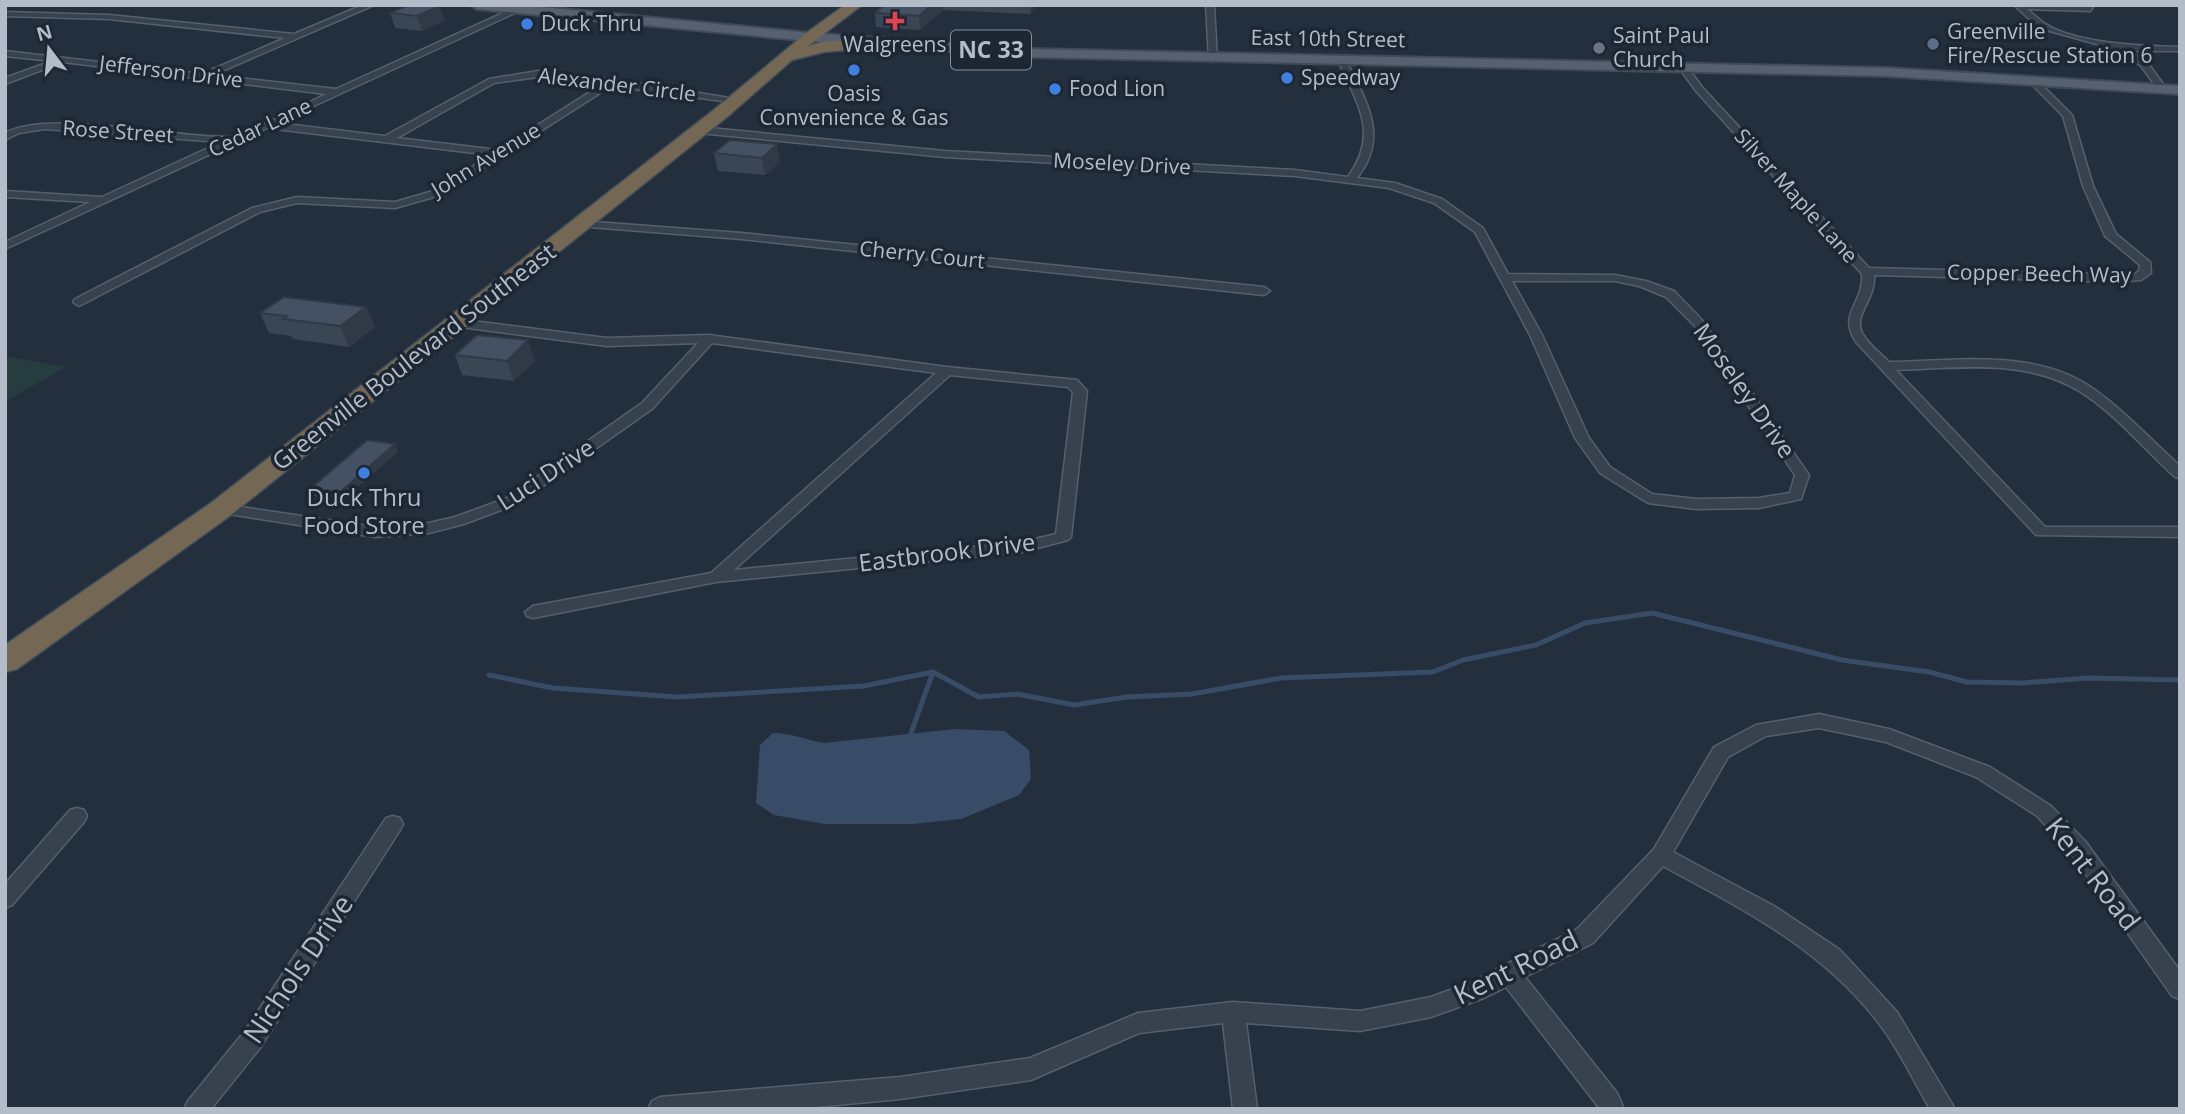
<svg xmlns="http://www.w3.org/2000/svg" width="2185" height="1114" font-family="'Open Sans',sans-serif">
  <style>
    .green { fill: #263c3f }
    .water { fill: #394c67 }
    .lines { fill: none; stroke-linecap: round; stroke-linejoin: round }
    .stream { stroke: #394c67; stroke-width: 5 }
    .street-casing { stroke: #565f6c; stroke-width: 3 }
    .primary-casing { stroke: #414a57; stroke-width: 4 }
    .highway-casing { stroke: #434c59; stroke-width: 3 }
    .street { fill: #38414e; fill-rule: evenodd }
    .primary { fill: #56606e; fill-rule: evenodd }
    .highway { fill: #746855; fill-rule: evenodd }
    .wall { fill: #3b4654 }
    .shaded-wall { fill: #303945 }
    .building { fill: #455162; stroke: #303945; stroke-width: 2 }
    .health-dot { fill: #e0444e; stroke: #1d2633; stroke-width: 2.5 }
    .shop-dot { fill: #3f7fe0; stroke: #1d2633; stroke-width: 2.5 }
    .service-dot { fill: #5c6f8a; stroke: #1d2633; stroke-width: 2.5 }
    .worship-dot { fill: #6b7280; stroke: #1d2633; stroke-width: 2.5 }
    .labels { text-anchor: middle; stroke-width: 7; stroke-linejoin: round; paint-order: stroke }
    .far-poi-label { font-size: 21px; fill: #b4bcc9; stroke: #1d2633; text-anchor: start }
    .far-street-label { font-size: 21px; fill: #b4bcc9; stroke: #1d2633 }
    .shield { fill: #1d2633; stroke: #878f9c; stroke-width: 2 }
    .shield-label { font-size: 23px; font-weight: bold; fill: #b4bcc9 }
    .street-label { font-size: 24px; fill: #b4bcc9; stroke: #1d2633 }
    .poi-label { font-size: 24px; fill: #b4bcc9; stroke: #1d2633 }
    .near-street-label { font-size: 28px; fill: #b4bcc9; stroke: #1d2633 }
  </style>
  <rect width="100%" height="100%" fill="#242f3e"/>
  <path class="green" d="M 5,356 L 65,367 L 5,402 Z"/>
  <path class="water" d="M 955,729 L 1004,731 L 1029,750 L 1031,779 L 1019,795 L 961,819 L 912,824 L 825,824 L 774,815 L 756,803 L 760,745 L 773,733 C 791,733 806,740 824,743 Z"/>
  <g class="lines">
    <g class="stream">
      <path d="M 489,675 L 553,688 L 677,697 L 864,686 L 933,672 L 979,697 L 1017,694 L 1074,705 L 1127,697 L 1192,694 L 1281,678 L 1433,672 L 1463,660 L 1536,645 L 1585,623 L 1652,613 L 1842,660 L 1929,672 L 1967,682 L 2022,683 L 2087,678 L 2180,680"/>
      <path d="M 911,733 L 933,672"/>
    </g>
    <defs>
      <g id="street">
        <path d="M 363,5 L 374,5 L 213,75 L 336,89 L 516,7 L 519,11 L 277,123 L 385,136 L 489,79 L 538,71 L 612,79 L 742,100 L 737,103 L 611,86 L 441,195 L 395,208 L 297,203 L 260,212 L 79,306 L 73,302 L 75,299 L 252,208 L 297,197 L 395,202 L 433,191 L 491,155 L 267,128 L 5,249 L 5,242 L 90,202 L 5,197 L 5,191 L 102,197 L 221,142 L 45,129 L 19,133 L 5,140 L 5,133 C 49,109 174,138 229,137 C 243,137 309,102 326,94 L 63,62 L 5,84 L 5,78 L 52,61 L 5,56 L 5,51 L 202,74 L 285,38 L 109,19 L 5,16 L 5,12 L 109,15 L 294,34 ZM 538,77 L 601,85 L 498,150 L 397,138 L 494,83 Z"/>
        <path d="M 1206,5 L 1214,5 L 1217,59 L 1213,62 L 1209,59 Z"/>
        <path d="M 2014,5 L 2093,7 L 2090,11 L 2027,9 C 2032,13 2038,19 2044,23 C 2075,44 2143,46 2180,47 L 2180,51 L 2130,51 L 2147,62 L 2165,87 L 2158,89 L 2141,66 L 2118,50 L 2039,28 Z"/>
        <path d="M 1342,57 L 1346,60 C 1366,102 1390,136 1357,178 L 1395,183 L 1442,199 L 1483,228 L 1508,274 L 1615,275 L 1646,281 L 1674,291 L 1702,320 L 1809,475 L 1801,499 L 1759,508 L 1696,509 L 1648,503 L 1600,473 L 1575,438 L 1530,335 L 1475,232 L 1434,203 L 1389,188 L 1295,176 L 945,157 L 699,133 L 694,130 L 699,127 L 945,151 L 1295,170 L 1348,177 C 1380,133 1357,104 1338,60 ZM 1512,281 L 1615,281 L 1639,286 L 1666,297 L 1694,325 L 1795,475 L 1790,493 L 1759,498 L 1696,499 L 1652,494 L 1610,467 L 1589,438 L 1542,335 Z"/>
        <path d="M 1679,64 L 1685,64 L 1702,87 L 1869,268 L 2134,275 L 2139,271 L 2140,265 L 2105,236 L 2083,186 L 2063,116 L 2027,79 L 2034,77 L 2072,115 L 2093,186 L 2116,234 L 2150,262 L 2151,273 L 2141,280 L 2118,282 L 1874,275 C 1876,300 1853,314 1862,333 C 1868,344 1880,353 1889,362 C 1954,361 2035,348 2092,388 C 2124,410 2151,440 2180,466 L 2180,478 L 2175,477 C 2144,449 2115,413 2079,391 C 2025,358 1956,368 1896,370 L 2045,527 L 2180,527 L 2180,537 L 2036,535 L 1856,342 C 1837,313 1864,304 1862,274 L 1696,91 L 1678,66 Z"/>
        <path d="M 581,221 L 741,233 L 1264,287 L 1270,291 L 1264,295 L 741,239 L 577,226 L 576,224 Z"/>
        <path d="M 457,319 L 607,338 L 709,335 L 947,367 L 1077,380 L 1087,391 L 1071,537 L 1068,540 L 1022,552 L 716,582 L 533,618 L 527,616 L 525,612 L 533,606 L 711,573 L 936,373 L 712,343 L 652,409 L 517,504 L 464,524 L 429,533 L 375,537 L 216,512 L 213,509 L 216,506 L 221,504 L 375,527 L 429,523 L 455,517 L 507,498 L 642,403 L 698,343 L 607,346 L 453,326 L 453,320 ZM 950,375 L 1068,387 L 1073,392 L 1056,534 L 1022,542 L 734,570 Z"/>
        <path d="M 1819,714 L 1889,729 L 1990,767 L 2051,806 L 2085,841 L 2180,971 L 2180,999 L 2172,996 L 2071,853 L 2037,816 L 1976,777 L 1886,742 L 1819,728 L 1766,736 L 1728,757 L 1673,852 L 1774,906 L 1840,950 L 1897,1012 L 1955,1109 L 1930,1109 C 1914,1082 1900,1051 1881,1026 C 1823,949 1746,911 1663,866 L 1593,943 L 1525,977 L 1617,1093 L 1624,1109 L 1600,1109 L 1506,987 L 1484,998 L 1431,1017 L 1360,1031 L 1246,1023 L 1257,1109 L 1233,1109 L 1223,1023 L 1139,1033 L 1031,1080 L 900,1099 L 794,1109 L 648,1109 L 652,1101 L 660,1097 L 900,1077 L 1030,1058 L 1138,1013 L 1233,1002 L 1360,1011 L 1431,997 L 1469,983 L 1577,929 L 1654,849 L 1714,747 L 1756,725 Z"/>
        <path d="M 77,808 L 84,810 L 87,816 L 84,822 L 12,905 L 5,908 L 5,884 L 70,810 Z"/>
        <path d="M 393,816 L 400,818 L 403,824 L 400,830 L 260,1048 L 211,1109 L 184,1109 L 188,1101 L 244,1032 L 386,818 Z"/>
      </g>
      <path id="primary" d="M 471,5 L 520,5 L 810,33 L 1030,49 L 1886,68 L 2180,86 L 2180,94 L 1886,76 L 1030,57 L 810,41 L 477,9 Z"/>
      <path id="highway" d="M 845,5 L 862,5 L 808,46 L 822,42 L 884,38 L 889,40 L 892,43 L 889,46 L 824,52 L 792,60 L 727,117 L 231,515 L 17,669 L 5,672 L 5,645 L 211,503 L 715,109 L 805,34 Z"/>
    </defs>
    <use href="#street" class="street-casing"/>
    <use href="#primary" class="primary-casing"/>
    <use href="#highway" class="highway-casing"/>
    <use href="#street" class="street"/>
    <use href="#primary" class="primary"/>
    <use href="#highway" class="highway"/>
  </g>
  <g class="wall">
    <path d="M 409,5 L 445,21 L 422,31 L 395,28 L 390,13 Z"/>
    <path d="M 884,5 L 1036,5 L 1030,14 L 943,10 L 920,30 L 876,27 L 875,13 Z"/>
    <path d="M 730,140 L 780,162 L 765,175 L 718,171 L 714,153 Z"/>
    <path d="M 366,307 L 375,327 L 349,347 L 293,339 L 291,336 L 269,333 L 260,313 Z"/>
    <path d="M 455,355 L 535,361 L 514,381 L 462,375 Z"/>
    <path d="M 398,452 L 342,500 L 314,496 L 310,489 Z"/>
  </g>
  <g class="shaded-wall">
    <path d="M 931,5 L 943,5 L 943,10 L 920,30 L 919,16 Z"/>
    <path d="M 1030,5 L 1036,5 L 1030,14 Z"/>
    <path d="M 440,6 L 445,21 L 422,31 L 417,16 Z"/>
    <path d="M 777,144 L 780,162 L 765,175 L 762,158 Z"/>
    <path d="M 366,307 L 375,327 L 349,347 L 340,326 Z"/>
    <path d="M 528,340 L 535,361 L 514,381 L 507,361 Z"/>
    <path d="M 395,444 L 398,452 L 342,500 L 339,493 Z"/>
  </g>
  <g class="building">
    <path d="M 409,5 L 434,5 L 440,6 L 417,16 L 390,13 Z"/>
    <path d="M 884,5 L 931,5 L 919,16 L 875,13 Z"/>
    <path d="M 730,140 L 777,144 L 762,158 L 714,153 Z"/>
    <path d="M 284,297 L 366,307 L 340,326 L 283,319 L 287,316 L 260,313 Z"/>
    <path d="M 477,335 L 528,340 L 507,361 L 455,355 Z"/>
    <path d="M 367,440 L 395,444 L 339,493 L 310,489 Z"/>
  </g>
  <path class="health-dot" d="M891.5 10.5h7v7h7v7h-7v7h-7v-7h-7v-7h7z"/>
  <g class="shop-dot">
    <circle cx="527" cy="24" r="7"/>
    <circle cx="854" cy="70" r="7"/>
    <circle cx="1287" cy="78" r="7"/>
    <circle cx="1055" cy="89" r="7"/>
    <circle cx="364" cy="473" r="7"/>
  </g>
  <circle class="service-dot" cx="1933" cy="44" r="7"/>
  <circle class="worship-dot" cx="1599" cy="48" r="7"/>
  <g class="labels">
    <g class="far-poi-label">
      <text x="541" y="31">Duck Thru</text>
      <text x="1947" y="39">Greenville<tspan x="1947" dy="24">Fire/Rescue Station 6</tspan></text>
      <text x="1613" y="43">Saint Paul<tspan x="1613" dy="24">Church</tspan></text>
      <text x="895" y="52" text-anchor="middle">Walgreens</text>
      <text x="1301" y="85">Speedway</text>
      <text x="1069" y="96">Food Lion</text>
      <text x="854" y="101" text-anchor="middle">Oasis<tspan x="854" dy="24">Convenience &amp; Gas</tspan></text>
    </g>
    <g class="far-street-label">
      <text transform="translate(1328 39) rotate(1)" y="7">East 10th Street</text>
      <text transform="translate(171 72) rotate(7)" y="7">Jefferson Drive</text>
      <text transform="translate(617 85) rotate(7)" y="7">Alexander Circle</text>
      <text transform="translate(260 128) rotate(-25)" y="7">Cedar Lane</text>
      <text transform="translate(118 132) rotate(4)" y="7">Rose Street</text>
      <text transform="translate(486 160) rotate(-31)" y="7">John Avenue</text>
      <text transform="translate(1122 164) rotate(3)" y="7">Moseley Drive</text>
      <text transform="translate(1796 196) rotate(48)" y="7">Silver Maple Lane</text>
      <text transform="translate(922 255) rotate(6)" y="7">Cherry Court</text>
      <text transform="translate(2039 274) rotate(1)" y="7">Copper Beech Way</text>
    </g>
    <rect class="shield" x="951" y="30.5" width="80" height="39" rx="5"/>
    <g class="shield-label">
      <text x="991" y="58">NC 33</text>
    </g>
    <g class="street-label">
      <text transform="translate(414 357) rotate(-38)" y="8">Greenville Boulevard Southeast</text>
      <text transform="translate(1744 391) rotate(55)" y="8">Moseley Drive</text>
      <text transform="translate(546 475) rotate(-33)" y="8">Luci Drive</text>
      <text transform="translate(947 553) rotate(-7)" y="8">Eastbrook Drive</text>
    </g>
    <g class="poi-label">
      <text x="364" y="506">Duck Thru<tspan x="364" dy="28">Food Store</tspan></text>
    </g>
    <g class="near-street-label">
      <text transform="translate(2093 874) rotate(52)" y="10">Kent Road</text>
      <text transform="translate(1516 967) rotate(-26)" y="10">Kent Road</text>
      <text transform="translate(298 969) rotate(-56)" y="10">Nichols Drive</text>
    </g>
  </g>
  <rect width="2185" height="1114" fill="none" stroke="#b4bcc9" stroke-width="14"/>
  <g transform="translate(49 49) rotate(344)" stroke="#1d2633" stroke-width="5" paint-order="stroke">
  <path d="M0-5L12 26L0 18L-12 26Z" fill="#b4bcc9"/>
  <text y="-10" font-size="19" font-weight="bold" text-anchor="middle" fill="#b4bcc9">N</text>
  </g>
</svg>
